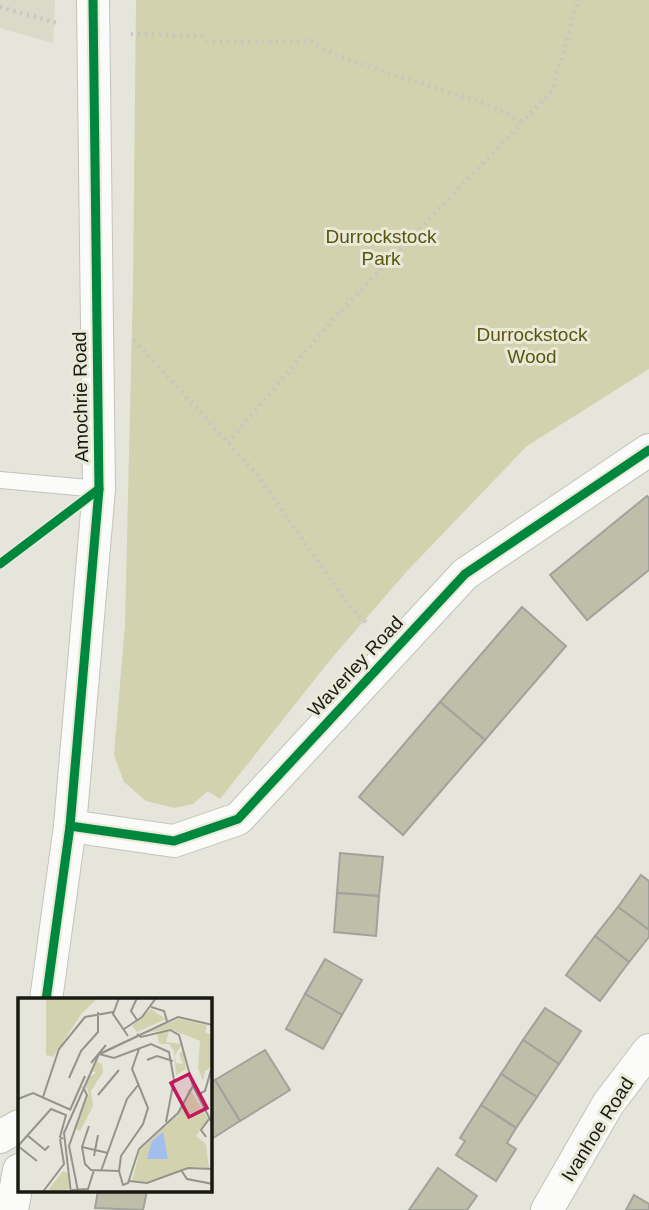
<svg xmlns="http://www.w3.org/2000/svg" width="649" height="1210" font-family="Arial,sans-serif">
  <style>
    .built { fill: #dadac9 }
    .green { fill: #d3d2af }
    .building { fill: #bfbea8; stroke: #a2a29c; stroke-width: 2 }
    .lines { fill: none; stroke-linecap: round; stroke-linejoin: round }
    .lane-casing { stroke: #c3c3bc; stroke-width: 18 }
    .street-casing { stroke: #c3c3bc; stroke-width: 34 }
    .path { stroke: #c6c6c4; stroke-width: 4.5; stroke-dasharray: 2 5; stroke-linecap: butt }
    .lane { stroke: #fbfbfa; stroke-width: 16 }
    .street { stroke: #fbfbfa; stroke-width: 32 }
    .cycleway-casing { stroke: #e9e9d8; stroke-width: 13 }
    .cycleway { stroke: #00873e; stroke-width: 9 }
    .labels { text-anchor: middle; stroke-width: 6; stroke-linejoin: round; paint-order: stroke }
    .park-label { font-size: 19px; fill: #5a550f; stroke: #e9e9d8 }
    .street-label { font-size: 19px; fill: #1a1a14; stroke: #e9e9d8 }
    .inset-road { fill: none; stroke: #94948c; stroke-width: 2 }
    .view { fill: #c2185b; fill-opacity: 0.15; stroke: #c2185b; stroke-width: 3.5 }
    .inset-edge { fill: none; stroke: #1a1a14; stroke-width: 3.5 }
  </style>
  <rect width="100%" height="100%" fill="#e5e5dc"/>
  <path class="built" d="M 0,0 L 55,0 L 53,43 L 0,28 Z"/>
  <path class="green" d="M 136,0 L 649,0 L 649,369 L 527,446 L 408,570 L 331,659 L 220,799 L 208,791 L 193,804 L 174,808 L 146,801 L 124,782 L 114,755 L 125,625 L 133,284 Z"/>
  <g class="building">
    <path d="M 647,496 L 649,498 L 649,570 L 587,620 L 550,575 Z"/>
    <path d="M 522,607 L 566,646 L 485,740 L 440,702 Z"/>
    <path d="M 440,702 L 485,740 L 403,835 L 359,797 Z"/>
    <path d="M 340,853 L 383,857 L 379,896 L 337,893 Z"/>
    <path d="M 641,875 L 649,881 L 649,930 L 618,907 Z"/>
    <path d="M 337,893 L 379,896 L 376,936 L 334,932 Z"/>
    <path d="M 618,907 L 649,930 L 649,937 L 629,962 L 595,936 Z"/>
    <path d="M 595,936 L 629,962 L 600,1001 L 566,975 Z"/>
    <path d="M 325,959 L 362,980 L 342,1015 L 305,994 Z"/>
    <path d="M 305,994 L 342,1015 L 323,1049 L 286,1029 Z"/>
    <path d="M 545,1008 L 581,1031 L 559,1064 L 523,1040 Z"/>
    <path d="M 523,1040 L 559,1064 L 537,1097 L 501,1074 Z"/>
    <path d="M 265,1050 L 290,1090 L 240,1121 L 215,1080 Z"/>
    <path d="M 501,1074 L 537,1097 L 516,1128 L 481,1105 Z"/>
    <path d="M 215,1080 L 240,1121 L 210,1140 L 210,1084 Z"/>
    <path d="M 481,1105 L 516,1128 L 507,1143 L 516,1149 L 496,1181 L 456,1155 L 465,1141 L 460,1138 Z"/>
    <path d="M 438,1168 L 477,1196 L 467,1210 L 409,1210 Z"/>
    <path d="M 98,1191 L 147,1191 L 143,1210 L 95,1208 Z"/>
    <path d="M 634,1195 L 649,1204 L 649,1210 L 626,1210 Z"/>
  </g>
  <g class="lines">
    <defs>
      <path id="lane" d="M 0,480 L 99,489"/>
      <g id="street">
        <path d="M 70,826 L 174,841 L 238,819 L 465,574 L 649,450"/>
        <path d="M 46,1000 L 70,826 L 99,489 L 93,0"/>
        <path d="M 0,1137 L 19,1126"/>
        <path d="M 12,1210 L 19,1170"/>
        <path d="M 547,1210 L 608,1104 L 649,1050"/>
      </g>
    </defs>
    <use href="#lane" class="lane-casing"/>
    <use href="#street" class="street-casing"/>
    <g class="path">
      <path d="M 0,7 L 57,23"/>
      <path d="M 131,34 L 201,36 L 210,42 L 312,41 L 334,55 L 488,105 L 522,122"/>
      <path d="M 134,340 L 255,472 L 350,607 L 368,624"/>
      <path d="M 228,443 L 335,317 L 552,91 L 578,0"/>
    </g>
    <use href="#lane" class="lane"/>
    <use href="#street" class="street"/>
    <defs>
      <g id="cycleway">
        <path d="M 0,564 L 99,489"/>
        <path d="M 70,826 L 174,841 L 238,819 L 465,574 L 649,450"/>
        <path d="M 46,1000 L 70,826 L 99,489 L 93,0"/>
      </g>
    </defs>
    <use href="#cycleway" class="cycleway-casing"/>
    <use href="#cycleway" class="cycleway"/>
  </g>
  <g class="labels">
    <g class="park-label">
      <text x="381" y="243">Durrockstock<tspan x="381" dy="22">Park</tspan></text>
      <text x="532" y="341">Durrockstock<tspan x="532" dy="22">Wood</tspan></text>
    </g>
    <g class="street-label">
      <text transform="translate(80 397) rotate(-91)" y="7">Amochrie Road</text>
      <text transform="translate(355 666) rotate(-47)" y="7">Waverley Road</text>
      <text transform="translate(597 1129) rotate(-58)" y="7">Ivanhoe Road</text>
    </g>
  </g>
  <g transform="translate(18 998)">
    <rect width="194" height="194" fill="#e5e5dc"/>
    <path d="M 18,0 L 80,0 L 64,15 L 35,59 L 28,57 L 28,2 ZM 133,11 L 148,21 L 119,34 L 114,28 ZM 161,21 L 189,27 L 187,34 L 194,37 L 194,69 L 187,73 L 185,83 L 180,70 L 182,43 L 152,31 L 122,36 ZM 151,33 L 148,44 L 164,46 L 157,57 L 158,65 L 165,66 L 161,56 L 165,52 L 168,71 L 158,77 L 156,53 L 151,46 L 141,46 L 139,36 ZM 78,63 L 84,66 L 85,74 L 73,93 L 75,108 L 62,133 L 56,130 L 71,96 L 68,89 L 71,79 L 78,75 L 74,72 ZM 171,90 L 190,121 L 178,138 L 188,146 L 191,170 L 173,169 L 128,184 L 114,183 L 122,152 L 160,117 ZM 45,173 L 51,176 L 51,191 L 35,194 L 31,191 Z" fill="#d3d2af"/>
    <path d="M 145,134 L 150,161 L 129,161 L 134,143 Z" fill="#a2beee"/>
    <path class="inset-road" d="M 101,0 L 95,16 L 110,38M 133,9 L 146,13 L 149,23M 119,22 L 113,13 L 119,0M 106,31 L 124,19 L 138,0M 119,36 L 123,39 L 152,32 L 161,37 L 175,88 L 195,127M 121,51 L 114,71 L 130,110 L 125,126 L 103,158 L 101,173 L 105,187 L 110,185 L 121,151 L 160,115 L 175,88M 84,55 L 120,38M 81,56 L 96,60 L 133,46 L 151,54 L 156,82 L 148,124M 129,62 L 139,58 L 155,63M 73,65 L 88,47M 51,80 L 63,53 L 80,34 L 80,14M 80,97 L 101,72M 179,97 L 187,93 L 193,72M 25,99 L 41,51 L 67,19 L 95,14M 0,101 L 15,95 L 53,112M 52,112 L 67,78M 71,128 L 64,149 L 67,166 L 73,172 L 101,173M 9,137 L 27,152 L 31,148M 188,139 L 183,132 L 191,121M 0,148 L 33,111 L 48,117 L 42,139 L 45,141M 0,148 L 19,163M 64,149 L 90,155M 76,158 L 80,137M 163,172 L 169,181 L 195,186M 83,173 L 109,101 L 121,86M 111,183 L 129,185 L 170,170 L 195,171M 54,192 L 70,191 L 76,172M 60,193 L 51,148 L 69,97 L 65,89M 24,195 L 46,166 L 42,141M 53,195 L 46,135 L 81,56 L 160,19 L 195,27"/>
    <path class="view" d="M 171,76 L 189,110 L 171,119 L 153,85 Z"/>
    <rect width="194" height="194" class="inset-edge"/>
  </g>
</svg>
